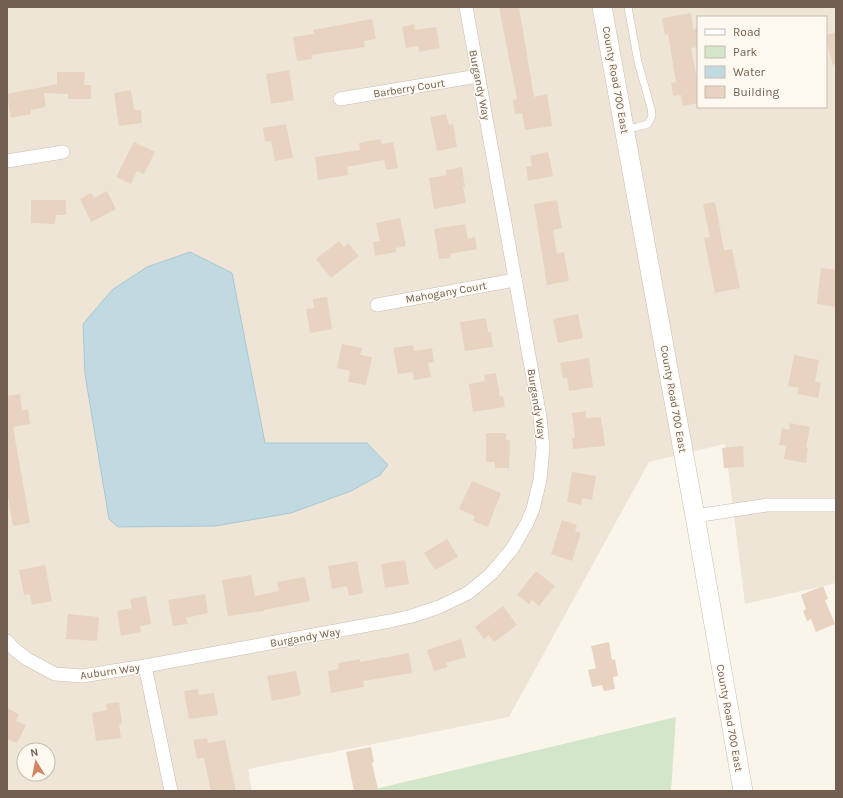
<svg xmlns="http://www.w3.org/2000/svg" width="843" height="798" font-family="Karla,sans-serif">
  <style>
    .residential { fill: #eee5d7; fill-rule: evenodd }
    .green { fill: #d3e6ca }
    .water { fill: #c1dae2; stroke: #a8c8d2 }
    .building { fill: #e7d3c0 }
    .lines { fill: none; stroke-linecap: round; stroke-linejoin: round }
    .service-casing { stroke: #c8bcaf; stroke-width: 8 }
    .minor-casing { stroke: #c8bcaf; stroke-width: 14 }
    .secondary-casing { stroke: #cbbdad; stroke-width: 20 }
    .service { stroke: #fff; stroke-width: 7 }
    .minor { stroke: #fff; stroke-width: 13 }
    .secondary { stroke: #fff; stroke-width: 19 }
    .labels { text-anchor: middle; stroke-width: 3; stroke-linejoin: round; paint-order: stroke }
    .street-label { font-size: 11px; fill: #725f51; stroke: #fdf9f1 }
  </style>
  <rect width="100%" height="100%" fill="#faf5ea"/>
  <path class="residential" d="M 7,7 L 836,7 L 836,583 L 745,604 L 725,444 L 649,462 L 509,717 L 248,769 L 252,791 L 7,791 ZM 698,17 L 826,17 L 826,107 L 698,107 ZM 24,750 L 48,750 L 48,774 L 24,774 Z"/>
  <path class="green" d="M 676,717 L 671,791 L 367,791 Z"/>
  <path class="water" d="M 190,252 L 232,273 L 265,443 L 367,443 L 388,465 L 380,475 L 351,491 L 291,513 L 215,526 L 118,527 L 109,519 L 85,374 L 83,324 L 112,290 L 147,267 Z"/>
  <g class="building">
    <path d="M 499,7 L 519,7 L 534,97 L 547,94 L 552,126 L 525,130 L 522,113 L 515,114 L 513,100 L 517,99 Z"/>
    <path d="M 691,13 L 693,29 L 698,28 L 698,47 L 691,48 L 697,79 L 698,79 L 698,103 L 683,106 L 681,95 L 673,96 L 671,83 L 676,82 L 668,34 L 665,35 L 662,18 Z"/>
    <path d="M 372,19 L 376,39 L 364,41 L 365,47 L 311,55 L 312,59 L 297,61 L 293,37 L 314,34 L 313,30 Z"/>
    <path d="M 414,24 L 415,30 L 436,27 L 440,48 L 419,52 L 418,46 L 406,48 L 402,27 Z"/>
    <path d="M 836,32 L 836,64 L 833,65 L 826,40 L 826,35 Z"/>
    <path d="M 289,70 L 294,100 L 271,104 L 266,74 Z"/>
    <path d="M 57,72 L 85,72 L 84,85 L 91,85 L 91,99 L 68,99 L 68,94 L 44,93 L 46,107 L 31,110 L 31,114 L 11,118 L 7,94 L 57,84 Z"/>
    <path d="M 131,90 L 134,110 L 141,110 L 142,123 L 119,126 L 114,93 Z"/>
    <path d="M 446,114 L 449,125 L 453,124 L 457,147 L 437,151 L 430,117 Z"/>
    <path d="M 286,124 L 293,158 L 275,161 L 271,141 L 265,142 L 263,128 Z"/>
    <path d="M 380,139 L 382,144 L 393,142 L 398,168 L 386,170 L 384,160 L 347,167 L 348,175 L 318,180 L 315,157 L 360,150 L 359,143 Z"/>
    <path d="M 134,142 L 155,152 L 144,174 L 137,171 L 131,184 L 116,177 Z"/>
    <path d="M 548,152 L 553,176 L 528,181 L 526,167 L 532,166 L 530,156 Z"/>
    <path d="M 462,167 L 465,187 L 463,187 L 466,203 L 434,209 L 429,178 L 447,175 L 446,170 Z"/>
    <path d="M 107,191 L 116,209 L 91,222 L 80,199 L 91,193 L 94,198 Z"/>
    <path d="M 31,200 L 66,200 L 66,215 L 56,215 L 55,224 L 31,223 Z"/>
    <path d="M 557,200 L 562,228 L 553,230 L 557,254 L 564,252 L 569,281 L 547,285 L 534,204 Z"/>
    <path d="M 715,202 L 724,250 L 732,249 L 740,288 L 715,293 L 704,238 L 710,237 L 703,204 Z"/>
    <path d="M 400,218 L 406,246 L 396,248 L 396,252 L 375,256 L 373,242 L 380,241 L 376,223 Z"/>
    <path d="M 465,224 L 468,239 L 475,237 L 477,249 L 450,254 L 450,258 L 439,259 L 434,229 Z"/>
    <path d="M 339,241 L 344,247 L 348,243 L 359,256 L 331,278 L 316,259 Z"/>
    <path d="M 821,268 L 836,270 L 836,307 L 817,304 Z"/>
    <path d="M 327,297 L 332,329 L 310,333 L 306,309 L 314,308 L 313,299 Z"/>
    <path d="M 578,314 L 583,338 L 558,343 L 553,319 Z"/>
    <path d="M 486,318 L 488,332 L 491,332 L 493,347 L 465,351 L 460,322 Z"/>
    <path d="M 342,344 L 362,348 L 360,355 L 372,357 L 366,385 L 348,382 L 350,371 L 337,368 Z"/>
    <path d="M 413,345 L 414,351 L 432,348 L 434,362 L 428,363 L 431,377 L 414,380 L 413,372 L 398,374 L 393,348 Z"/>
    <path d="M 794,355 L 819,360 L 815,381 L 821,383 L 818,398 L 797,394 L 799,388 L 788,386 Z"/>
    <path d="M 589,358 L 593,387 L 569,391 L 567,377 L 563,378 L 560,363 Z"/>
    <path d="M 496,373 L 500,397 L 503,396 L 505,407 L 473,412 L 469,384 L 485,381 L 484,375 Z"/>
    <path d="M 20,394 L 22,410 L 28,409 L 30,424 L 13,427 L 30,523 L 13,526 L 7,492 L 7,396 Z"/>
    <path d="M 586,411 L 586,418 L 601,417 L 605,446 L 573,449 L 572,438 L 575,438 L 572,413 Z"/>
    <path d="M 790,423 L 810,427 L 806,447 L 808,448 L 806,463 L 784,459 L 786,446 L 779,445 L 782,428 L 789,430 Z"/>
    <path d="M 486,433 L 506,433 L 506,440 L 510,440 L 509,468 L 495,468 L 495,462 L 486,462 Z"/>
    <path d="M 743,446 L 744,467 L 724,468 L 722,448 Z"/>
    <path d="M 572,472 L 596,476 L 592,500 L 582,498 L 581,505 L 567,502 Z"/>
    <path d="M 472,481 L 501,493 L 488,527 L 473,521 L 475,516 L 459,509 Z"/>
    <path d="M 562,520 L 577,525 L 575,531 L 581,533 L 572,561 L 551,554 Z"/>
    <path d="M 447,539 L 458,557 L 435,570 L 424,553 Z"/>
    <path d="M 405,560 L 409,584 L 385,588 L 381,564 Z"/>
    <path d="M 357,561 L 363,593 L 349,596 L 347,586 L 332,589 L 328,566 Z"/>
    <path d="M 45,565 L 52,601 L 32,605 L 30,594 L 24,595 L 19,570 Z"/>
    <path d="M 536,571 L 555,586 L 539,606 L 532,600 L 529,604 L 517,595 Z"/>
    <path d="M 251,575 L 255,596 L 279,591 L 277,582 L 305,577 L 310,601 L 264,610 L 264,611 L 228,616 L 222,580 Z"/>
    <path d="M 823,586 L 828,599 L 825,600 L 835,624 L 816,632 L 811,619 L 807,621 L 803,611 L 806,609 L 801,595 Z"/>
    <path d="M 205,594 L 208,613 L 186,618 L 188,624 L 173,626 L 168,600 Z"/>
    <path d="M 146,596 L 151,624 L 140,626 L 141,632 L 121,636 L 117,611 L 132,608 L 130,599 Z"/>
    <path d="M 503,606 L 517,625 L 494,642 L 489,635 L 484,639 L 475,627 Z"/>
    <path d="M 68,614 L 99,617 L 97,641 L 66,639 Z"/>
    <path d="M 461,639 L 466,657 L 446,663 L 448,667 L 434,671 L 427,650 Z"/>
    <path d="M 609,642 L 612,660 L 615,659 L 618,676 L 613,677 L 615,689 L 604,691 L 602,685 L 592,687 L 588,670 L 596,668 L 591,646 Z"/>
    <path d="M 409,653 L 412,673 L 363,681 L 364,687 L 331,693 L 328,671 L 339,669 L 338,663 L 360,659 L 360,662 Z"/>
    <path d="M 296,671 L 301,695 L 272,701 L 267,676 Z"/>
    <path d="M 198,689 L 199,695 L 214,693 L 218,715 L 189,719 L 184,691 Z"/>
    <path d="M 119,702 L 122,723 L 119,724 L 121,738 L 96,741 L 92,713 L 107,710 L 106,704 Z"/>
    <path d="M 7,708 L 19,714 L 16,721 L 26,725 L 17,743 L 7,739 Z"/>
    <path d="M 207,738 L 208,743 L 225,740 L 236,791 L 211,791 L 204,758 L 197,759 L 194,745 L 194,740 Z"/>
    <path d="M 371,747 L 374,762 L 372,763 L 378,789 L 370,791 L 354,791 L 346,752 Z"/>
  </g>
  <g class="lines">
    <defs>
      <path id="service" d="M 625,129 L 637,127 L 648,124 L 652,116 L 651,108 L 638,62 L 628,7"/>
      <g id="minor">
        <path d="M 340,99 L 478,76"/>
        <path d="M 7,161 L 63,152"/>
        <path d="M 377,305 L 515,280"/>
        <path d="M 695,516 L 767,505 L 836,505"/>
        <path d="M 7,641 L 14,649 L 27,659 L 55,674 L 82,676 L 145,666 L 390,621 L 412,616 L 439,607 L 468,593 L 491,574 L 512,549 L 527,523 L 533,509 L 540,480 L 543,448 L 540,417 L 466,7"/>
        <path d="M 145,666 L 171,791"/>
      </g>
      <path id="secondary" d="M 602,7 L 695,516 L 743,791"/>
    </defs>
    <use href="#service" class="service-casing"/>
    <use href="#minor" class="minor-casing"/>
    <use href="#secondary" class="secondary-casing"/>
    <use href="#service" class="service"/>
    <use href="#minor" class="minor"/>
    <use href="#secondary" class="secondary"/>
  </g>
  <g class="labels">
    <g class="street-label">
      <text transform="translate(616 80) rotate(80)" y="4">County Road 700 East</text>
      <text transform="translate(480 85) rotate(79)" y="4">Burgandy Way</text>
      <text transform="translate(409 88) rotate(-9)" y="4">Barberry Court</text>
      <text transform="translate(446 292) rotate(-10)" y="4">Mahogany Court</text>
      <text transform="translate(674 399) rotate(80)" y="4">County Road 700 East</text>
      <text transform="translate(537 404) rotate(81)" y="4">Burgandy Way</text>
      <text transform="translate(305 637) rotate(-10)" y="4">Burgandy Way</text>
      <text transform="translate(110 671) rotate(-8)" y="4">Auburn Way</text>
      <text transform="translate(730 718) rotate(80)" y="4">County Road 700 East</text>
    </g>
  </g>
  <rect width="843" height="798" fill="none" stroke="#725f51" stroke-width="16"/>
  <rect x="697" y="16" width="130" height="92" fill="#fdf9f1" stroke="#c5bbb1"/>
  <rect x="705" y="29" width="20" height="6" fill="#ffffff" stroke="#c5bbb1"/>
  <text x="733" y="36" font-size="12" fill="#725f51">Road</text>
  <rect x="705" y="46" width="20" height="12" fill="#d3e6ca" stroke="#c5bbb1"/>
  <text x="733" y="56" font-size="12" fill="#725f51">Park</text>
  <rect x="705" y="66" width="20" height="12" fill="#c1dae2" stroke="#c5bbb1"/>
  <text x="733" y="76" font-size="12" fill="#725f51">Water</text>
  <rect x="705" y="86" width="20" height="12" fill="#e7d3c0" stroke="#c5bbb1"/>
  <text x="733" y="96" font-size="12" fill="#725f51">Building</text>
  <g transform="translate(36 762) rotate(350)"><circle r="19" fill="#fdf9f1" stroke="#c5bbb1"/>
  <path d="M0-3L7 15L0 10L-7 15Z" fill="#d48360"/>
  <text y="-6" font-size="11" font-weight="bold" text-anchor="middle" fill="#725f51">N</text>
  </g>
</svg>
